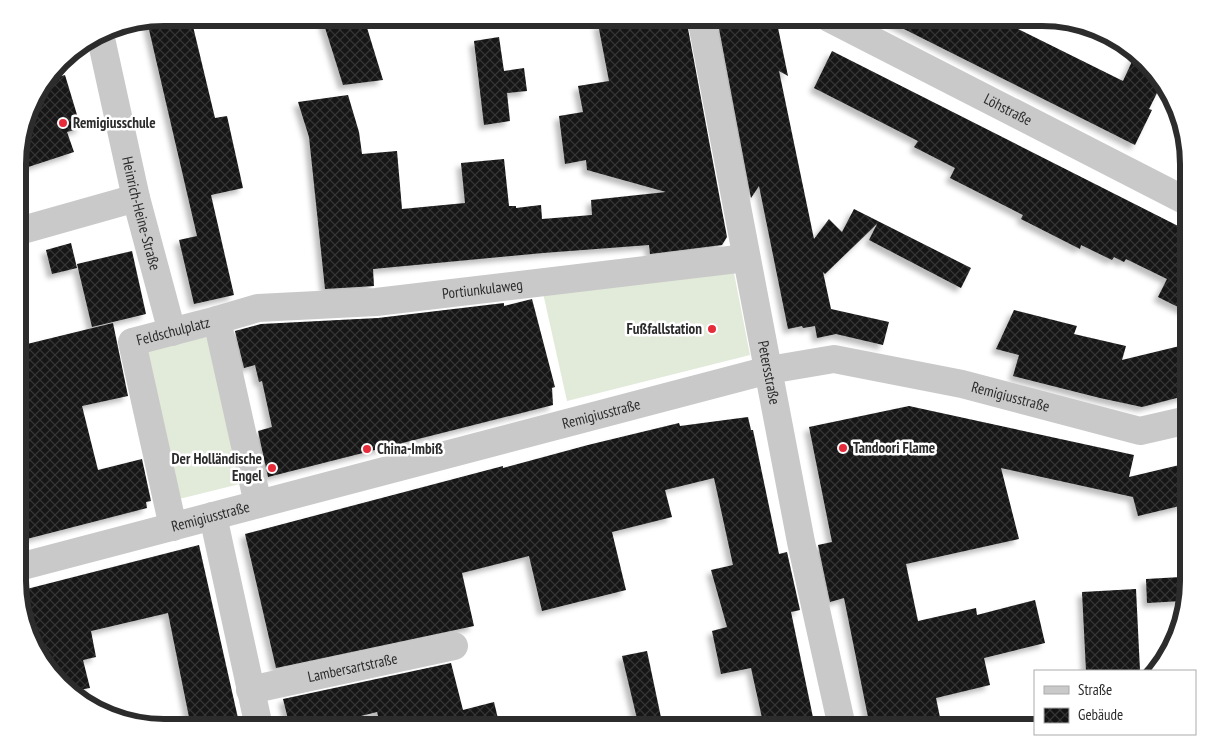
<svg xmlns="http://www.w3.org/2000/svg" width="1206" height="745" font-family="'PT Sans Narrow',sans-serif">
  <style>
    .grass { fill: #e2ead9 }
    .building { fill: url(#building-cross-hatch); filter: url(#shadow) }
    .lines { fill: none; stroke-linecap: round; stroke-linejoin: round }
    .street { stroke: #c9c9c9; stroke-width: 28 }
    .poi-dot { fill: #e62b3b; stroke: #fff; stroke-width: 2 }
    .labels { text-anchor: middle; stroke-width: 5; stroke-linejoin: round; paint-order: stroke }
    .street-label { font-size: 15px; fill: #2c2c2c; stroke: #fff }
    .poi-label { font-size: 15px; font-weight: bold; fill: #2c2c2c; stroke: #fff; text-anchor: start }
    .rim { fill: none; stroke: #2c2c2c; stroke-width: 6 }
  </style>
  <defs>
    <pattern id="building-cross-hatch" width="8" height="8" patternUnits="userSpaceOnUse" patternTransform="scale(1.25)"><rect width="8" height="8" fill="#131313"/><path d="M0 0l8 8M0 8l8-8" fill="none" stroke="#363636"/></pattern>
    <filter id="shadow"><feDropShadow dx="-4.5" dy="4.5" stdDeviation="2.5" flood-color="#0004"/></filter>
  </defs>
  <rect width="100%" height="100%" fill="#fff"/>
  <g class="grass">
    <path d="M 734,273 L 750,355 L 567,401 L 543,293 Z"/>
    <path d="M 212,336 L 244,483 L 179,499 L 146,349 Z"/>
  </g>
  <g class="building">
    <path d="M 165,18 L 191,18 L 215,118 L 227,116 L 243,188 L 211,195 L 234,295 L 194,304 L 179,240 L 197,236 L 147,21 Z"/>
    <path d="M 322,18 L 364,18 L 383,80 L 343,85 Z"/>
    <path d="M 618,18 L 686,18 L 727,237 L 722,245 L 650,254 L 649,245 L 543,253 L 373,269 L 374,286 L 325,289 L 309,137 L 298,102 L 348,95 L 359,132 L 362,154 L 397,151 L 402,209 L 465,203 L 461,163 L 504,159 L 509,206 L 516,206 L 516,208 L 541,205 L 542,219 L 592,215 L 591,200 L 666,192 L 587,170 L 586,160 L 565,164 L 559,116 L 583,112 L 578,86 L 609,81 L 598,24 L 619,20 Z"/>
    <path d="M 717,18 L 722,18 L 722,24 L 751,18 L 765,18 L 777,23 L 788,76 L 779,71 L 814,239 L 829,219 L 842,232 L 854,209 L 971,268 L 961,288 L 869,240 L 877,224 L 825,274 L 823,272 L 831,309 L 889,322 L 883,345 L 836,334 L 817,338 L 815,326 L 803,328 L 802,326 L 788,329 L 759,186 L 751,198 Z"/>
    <path d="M 882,18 L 996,18 L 1123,81 L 1135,55 L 1162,83 L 1149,109 L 1152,110 L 1135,145 Z"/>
    <path d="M 499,37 L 504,71 L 524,68 L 527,91 L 507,93 L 510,121 L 484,125 L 474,41 Z"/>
    <path d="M 832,51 L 1188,231 L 1188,312 L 1158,297 L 1167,279 L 1126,259 L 1124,262 L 1114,257 L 1112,260 L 1081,245 L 1080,249 L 1021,219 L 1023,215 L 950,178 L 955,168 L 914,147 L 918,141 L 814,88 Z"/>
    <path d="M 65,75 L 81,128 L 67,132 L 74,152 L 19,170 L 19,146 L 33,99 L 48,80 Z"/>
    <path d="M 71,243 L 77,268 L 52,274 L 46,250 Z"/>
    <path d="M 132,251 L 146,314 L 92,327 L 77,264 Z"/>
    <path d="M 532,299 L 555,387 L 552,388 L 553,405 L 268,477 L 258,431 L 272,427 L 262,381 L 259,382 L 255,365 L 244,368 L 235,331 L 261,324 L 378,318 L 504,303 L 504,306 Z"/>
    <path d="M 1014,310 L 1077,326 L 1074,334 L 1126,346 L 1122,360 L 1188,344 L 1188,395 L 1142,407 L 1100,398 L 1013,376 L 1019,355 L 996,349 Z"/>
    <path d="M 113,323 L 128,396 L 82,406 L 98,470 L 142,459 L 151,501 L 146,502 L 147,508 L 19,541 L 19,346 Z"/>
    <path d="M 909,406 L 1134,455 L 1129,477 L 1188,463 L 1188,504 L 1138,516 L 1133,497 L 1001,468 L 1019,539 L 906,564 L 918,621 L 976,608 L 977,615 L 1035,600 L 1045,643 L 984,658 L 990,685 L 936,698 L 942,727 L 870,727 L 844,598 L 830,602 L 818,545 L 832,542 L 809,427 Z"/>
    <path d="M 748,417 L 751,430 L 753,430 L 779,554 L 787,552 L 800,610 L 791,612 L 815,727 L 764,727 L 751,668 L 721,674 L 712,631 L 727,627 L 711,570 L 733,565 L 714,478 L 665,490 L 672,517 L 612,532 L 626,590 L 542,611 L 529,556 L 462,573 L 474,626 L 276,668 L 245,534 L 503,466 L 503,468 L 588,445 L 679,423 L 680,426 Z"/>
    <path d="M 199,545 L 240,727 L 191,727 L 168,613 L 91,631 L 96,657 L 83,660 L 90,688 L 72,691 L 37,654 L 19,599 L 19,591 Z"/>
    <path d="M 1181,577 L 1182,601 L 1147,603 L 1146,579 Z"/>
    <path d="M 1136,589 L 1140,671 L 1086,671 L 1082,592 Z"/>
    <path d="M 647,651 L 663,727 L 639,727 L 622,656 Z"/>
    <path d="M 451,663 L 463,710 L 494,702 L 500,727 L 398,727 L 396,722 L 381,726 L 377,712 L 332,723 L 333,727 L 290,727 L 283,699 Z"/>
  </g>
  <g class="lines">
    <g class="street">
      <path id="s1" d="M 701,18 L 801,542 L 842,727"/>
      <path id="s2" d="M 829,18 L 1188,202"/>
      <path id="s3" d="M 100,34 L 136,198 L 172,332"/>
      <path d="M 19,231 L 136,198"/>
      <path id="s4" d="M 217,320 L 258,308 L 376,302 L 746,258"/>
      <path d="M 213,516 L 259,727"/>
      <path id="s5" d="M 173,527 L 132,342 L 217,320 L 258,504"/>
      <path id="s6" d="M 19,567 L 769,370 L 834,359 L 962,384 L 1140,431 L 1188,420"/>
      <path id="s7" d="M 250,690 L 454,646"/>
    </g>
  </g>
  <g class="poi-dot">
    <circle cx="63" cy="123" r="5"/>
    <circle cx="712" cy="329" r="5"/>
    <circle cx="843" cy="448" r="5"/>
    <circle cx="367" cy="449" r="5"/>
    <circle cx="272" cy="468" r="5"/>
  </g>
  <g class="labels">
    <g class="street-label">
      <text dy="5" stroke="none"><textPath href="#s2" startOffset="201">Löhstraße</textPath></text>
      <text dy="5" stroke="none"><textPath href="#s3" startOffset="184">Heinrich-Heine-Straße</textPath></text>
      <text dy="5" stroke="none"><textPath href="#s4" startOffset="268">Portiunkulaweg</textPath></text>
      <text dy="5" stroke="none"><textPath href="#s5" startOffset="232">Feldschulplatz</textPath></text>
      <text dy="5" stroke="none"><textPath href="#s1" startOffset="361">Petersstraße</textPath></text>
      <text dy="5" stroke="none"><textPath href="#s6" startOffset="1022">Remigiusstraße</textPath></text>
      <text dy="5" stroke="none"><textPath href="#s6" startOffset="602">Remigiusstraße</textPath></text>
      <text dy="5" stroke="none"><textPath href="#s6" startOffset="198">Remigiusstraße</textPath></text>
      <text dy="5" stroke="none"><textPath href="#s7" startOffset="105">Lambersartstraße</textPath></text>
    </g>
    <g class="poi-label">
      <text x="73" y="128">Remigiusschule</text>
      <text x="702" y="334" text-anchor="end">Fußfallstation</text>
      <text x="853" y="453">Tandoori Flame</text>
      <text x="377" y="454">China-Imbiß</text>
      <text x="262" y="464" text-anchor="end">Der Holländische<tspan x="262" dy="17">Engel</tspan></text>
    </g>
  </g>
  <path d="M0 0H1206V745H0ZM164 26H1042A138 138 0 0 1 1180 164V581A138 138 0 0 1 1042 719H164A138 138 0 0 1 26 581V164A138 138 0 0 1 164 26Z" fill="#fff" fill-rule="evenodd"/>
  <path class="rim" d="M164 26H1042A138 138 0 0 1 1180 164V581A138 138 0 0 1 1042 719H164A138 138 0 0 1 26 581V164A138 138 0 0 1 164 26Z"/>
  <rect x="1034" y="670" width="162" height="65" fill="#ffffff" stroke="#ababab"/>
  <rect x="1044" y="686" width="25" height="8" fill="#c9c9c9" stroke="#ababab"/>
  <text x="1078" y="695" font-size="15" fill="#2c2c2c">Straße</text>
  <rect x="1044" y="708" width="25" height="15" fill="url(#building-cross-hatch)" stroke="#ababab"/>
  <text x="1078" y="720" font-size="15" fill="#2c2c2c">Gebäude</text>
</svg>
